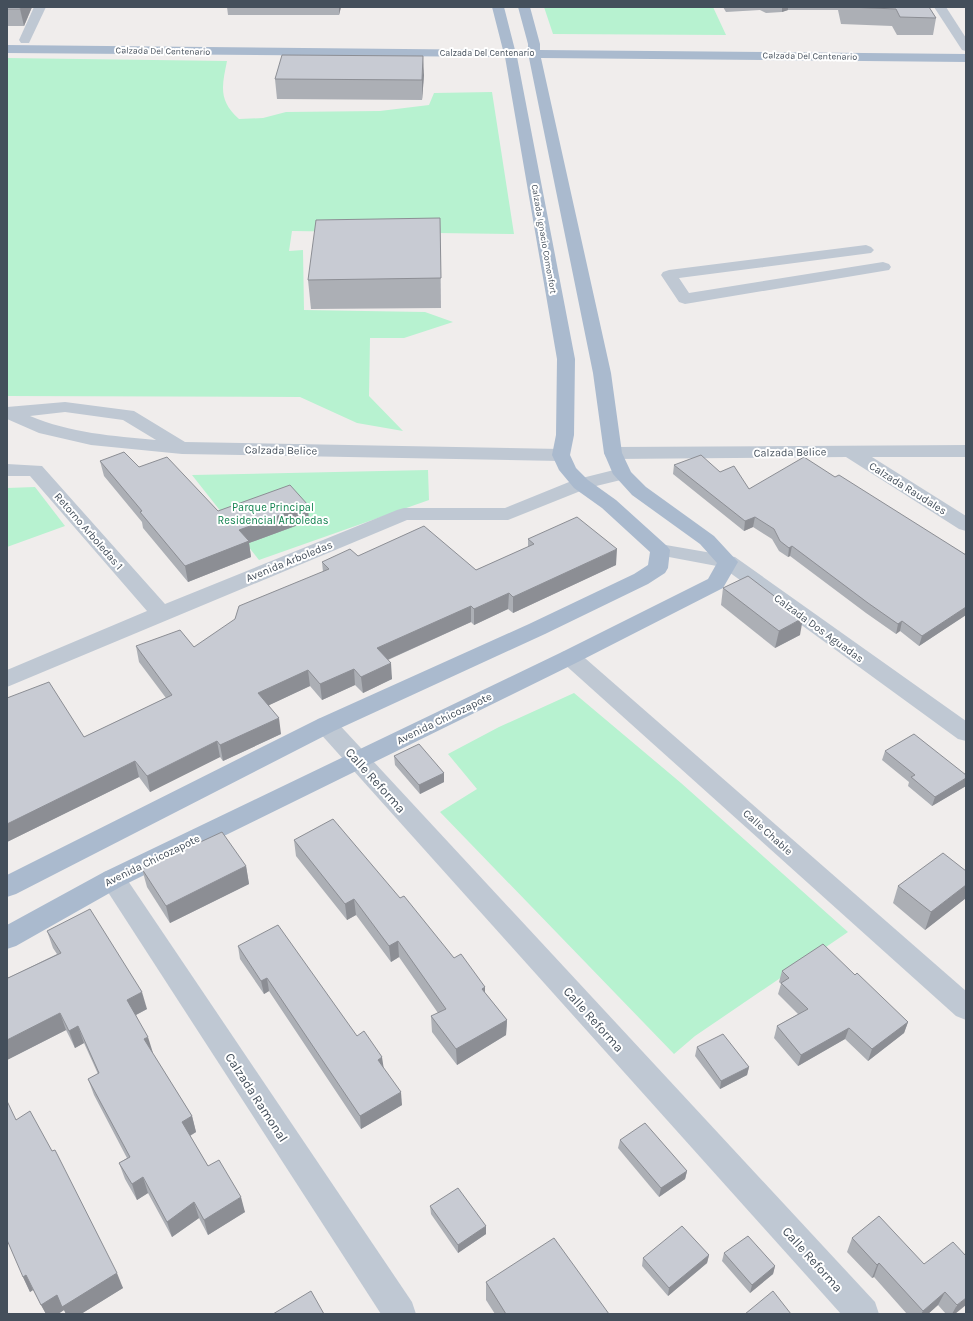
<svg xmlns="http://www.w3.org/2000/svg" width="973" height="1321" font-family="Karla,sans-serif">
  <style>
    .green { fill: #b7f2d0 }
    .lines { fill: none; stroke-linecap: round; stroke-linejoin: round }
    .minor { fill: #bfc8d3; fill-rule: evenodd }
    .major { fill: #aabace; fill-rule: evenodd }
    .wall { fill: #acafb5 }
    .shaded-wall { fill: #8c8e94 }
    .building { fill: #c8cbd3; stroke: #8c8e94 }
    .labels { text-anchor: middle; stroke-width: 4; stroke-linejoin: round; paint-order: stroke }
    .far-street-label { font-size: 9px; fill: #444f5b; stroke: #fff }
    .street-label { font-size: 11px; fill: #444f5b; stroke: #fff }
    .park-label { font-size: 11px; fill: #10814e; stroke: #fff }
    .near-street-label { font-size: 13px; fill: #444f5b; stroke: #fff }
  </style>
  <rect width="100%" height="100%" fill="#f0edec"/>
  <g class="green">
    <path d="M 544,7 L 713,7 L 726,35 L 553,34 Z"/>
    <path d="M 7,58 L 227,61 C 222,86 218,100 239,119 L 263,118 L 286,112 L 380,111 L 429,105 L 434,93 L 492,92 L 514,234 L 292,231 L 289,251 L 303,250 L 304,310 L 425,312 L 453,322 L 404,338 L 370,338 L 369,396 L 403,431 L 357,423 L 300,397 L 7,396 Z"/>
    <path d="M 428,470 L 429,500 L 259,560 L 192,475 Z"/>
    <path d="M 35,487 L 65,526 L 7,547 L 7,488 Z"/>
    <path d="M 574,693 L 681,783 L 848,932 L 695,1036 L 674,1054 L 440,812 L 477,789 L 448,754 L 499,727 Z"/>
  </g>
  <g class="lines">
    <g class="minor">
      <path d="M 34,7 L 46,7 L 29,43 L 21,43 L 19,40 Z"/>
      <path d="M 934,7 L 946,7 L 966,38 L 966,51 L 962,50 Z"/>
      <path d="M 866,245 L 871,247 L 874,250 L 871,253 L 679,278 L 689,293 L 883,262 L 889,264 L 891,267 L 889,270 L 685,304 L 679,302 L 661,275 L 663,272 L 669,270 Z"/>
      <path d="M 65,402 L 134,411 L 185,442 L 561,449 L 568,451 L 570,455 L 568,459 L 561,461 L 182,454 L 91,445 L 39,433 L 7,419 L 7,407 ZM 65,412 L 123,420 L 156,440 C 113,436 70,433 30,416 Z"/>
      <path d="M 966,445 L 966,457 L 872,457 L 966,516 L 966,531 L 959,529 L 846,457 L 613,459 L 606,457 L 604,453 L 606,449 L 613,447 Z"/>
      <path d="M 7,464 L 42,466 L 165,604 L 397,510 L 404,508 L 505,508 L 574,480 L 622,468 L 629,470 L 631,474 L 629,478 L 588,488 L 508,520 L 407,520 L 7,687 L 7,670 L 147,611 L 30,476 L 7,476 Z"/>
      <path d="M 660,544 L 735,557 L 966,721 L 966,741 L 958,739 L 722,567 L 653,554 L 650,550 L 653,546 Z"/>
      <path d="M 570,650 L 578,652 L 966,991 L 966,1020 L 956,1016 L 562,662 L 559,657 L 562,652 Z"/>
      <path d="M 326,717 L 334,719 L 875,1302 L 879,1314 L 841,1314 L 318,731 L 314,725 L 318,719 Z"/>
      <path d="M 113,869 L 122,872 L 412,1302 L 416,1314 L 381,1314 L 104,886 L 100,879 L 104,872 Z"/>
    </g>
    <path class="major" d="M 492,7 L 504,7 L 515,50 L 528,50 L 528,44 L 518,7 L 530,7 L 540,44 L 540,50 L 966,54 L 966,62 L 541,58 L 611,373 L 622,453 L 631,472 L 646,487 L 714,536 L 738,562 L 723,588 L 578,662 L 122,886 L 16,946 L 7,949 L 7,925 L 104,872 L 562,652 L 708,579 L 717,563 L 700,544 L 632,495 L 613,474 L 604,453 L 593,373 L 529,58 L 517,57 L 575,359 L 574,435 L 570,455 L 576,468 L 588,480 L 616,500 L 667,546 L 670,550 L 668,568 L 665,573 L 648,584 L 545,634 L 334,731 L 16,894 L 7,897 L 7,875 L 318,719 L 529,624 L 634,574 L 648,565 L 650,552 L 602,508 L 574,488 L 559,470 L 552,455 L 556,435 L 557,359 L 505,57 L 7,53 L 7,45 L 503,50 Z"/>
  </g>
  <g class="wall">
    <path d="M 7,7 L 32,7 L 24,26 L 7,26 Z"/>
    <path d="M 227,7 L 341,7 L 339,15 L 228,15 Z"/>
    <rect x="408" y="7" width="31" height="1"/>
    <path d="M 723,7 L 929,7 L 936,18 L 933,35 L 897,35 L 892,26 L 841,24 L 838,10 L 788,10 L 782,12 L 766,13 L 760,10 L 726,12 Z"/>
    <path d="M 424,75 L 422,100 L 277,99 L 275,79 Z"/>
    <path d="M 440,218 L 441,308 L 311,309 L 308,280 Z"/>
    <path d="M 100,461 L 139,467 L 218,511 L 309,521 L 249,543 L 251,557 L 188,582 L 143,528 L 142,522 L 104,476 Z"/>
    <path d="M 674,465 L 720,472 L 749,489 L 835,477 L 966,555 L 966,615 L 919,646 L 900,631 L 896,634 L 866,613 L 790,556 L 788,557 L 779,551 L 772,539 L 753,527 L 744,531 L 673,474 Z"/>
    <path d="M 528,539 L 616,565 L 513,613 L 508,609 L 474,625 L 471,622 L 388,660 L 392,679 L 363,693 L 355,685 L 322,700 L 310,686 L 269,705 L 281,734 L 223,761 L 220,757 L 150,792 L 139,777 L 7,842 L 7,698 L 84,737 L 166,698 L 139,662 L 136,646 L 194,647 L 323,572 L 322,562 L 358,556 L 476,570 L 528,547 Z"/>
    <path d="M 723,588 L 800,635 L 775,648 L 721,605 Z"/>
    <path d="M 885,751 L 966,786 L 932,806 L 908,786 L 909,782 L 882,760 Z"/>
    <path d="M 394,756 L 444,773 L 444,782 L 420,794 L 395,765 Z"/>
    <path d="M 294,840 L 400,898 L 454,958 L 485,987 L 485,993 L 507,1020 L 506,1035 L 457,1065 L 432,1032 L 431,1016 L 438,1013 L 399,957 L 391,962 L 356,915 L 347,920 L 296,856 Z"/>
    <path d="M 246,866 L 249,884 L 170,923 L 147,887 L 142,869 Z"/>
    <path d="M 966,871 L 966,898 L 925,930 L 893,903 L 898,886 Z"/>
    <path d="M 47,931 L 147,1009 L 136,1015 L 153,1054 L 192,1116 L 196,1132 L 190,1136 L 208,1166 L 245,1212 L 208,1235 L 199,1218 L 172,1237 L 148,1193 L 137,1200 L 125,1179 L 119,1163 L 127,1158 L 94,1095 L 88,1079 L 98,1074 L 84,1043 L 75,1048 L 66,1030 L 7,1060 L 7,975 L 8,978 L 57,954 L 53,948 Z"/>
    <path d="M 238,946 L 357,1036 L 402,1105 L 361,1129 L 269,991 L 264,994 L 240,959 Z"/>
    <path d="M 782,971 L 855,975 L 908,1022 L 904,1033 L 868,1061 L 845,1039 L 798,1066 L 774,1038 L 777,1026 L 798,1014 L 778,994 L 781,984 L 779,982 Z"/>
    <path d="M 697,1047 L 749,1067 L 747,1075 L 720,1089 L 695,1056 Z"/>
    <path d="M 16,1120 L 123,1288 L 81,1314 L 66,1314 L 64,1310 L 58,1314 L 46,1314 L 33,1290 L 30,1292 L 23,1277 Z"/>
    <path d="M 620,1140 L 687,1171 L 685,1179 L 659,1197 L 618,1148 Z"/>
    <path d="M 430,1206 L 486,1234 L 458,1253 L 431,1214 Z"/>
    <path d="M 852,1238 L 924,1264 L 966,1256 L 955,1314 L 946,1314 L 938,1305 L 928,1314 L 907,1314 L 874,1277 L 872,1278 L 847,1252 Z"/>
    <path d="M 724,1253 L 775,1266 L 773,1274 L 750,1293 L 722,1261 Z"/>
    <path d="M 709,1255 L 707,1263 L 668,1296 L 642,1266 L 643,1258 Z"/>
    <path d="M 486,1282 L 609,1314 L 495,1314 L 486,1300 Z"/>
  </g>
  <g class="shaded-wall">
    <path d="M 21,7 L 32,7 L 24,26 L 20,9 Z"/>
    <path d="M 339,7 L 341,7 L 339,15 Z"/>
    <path d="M 782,7 L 788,7 L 788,10 L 782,12 Z"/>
    <path d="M 423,56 L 424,75 L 422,100 L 422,80 Z"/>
    <path d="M 308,505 L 309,521 L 249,543 L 251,557 L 188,582 L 185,566 L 239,530 Z"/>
    <path d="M 755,517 L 753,527 L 744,531 L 745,521 Z"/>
    <path d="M 792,546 L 790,556 L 788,557 L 789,548 Z"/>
    <path d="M 617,549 L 616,565 L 513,613 L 513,597 Z"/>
    <path d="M 509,593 L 508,609 L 474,625 L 474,609 Z"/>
    <path d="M 471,606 L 471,622 L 378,664 L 377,648 Z"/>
    <path d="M 966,607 L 966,615 L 919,646 L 922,636 Z"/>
    <path d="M 803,618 L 800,635 L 775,648 L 779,631 Z"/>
    <path d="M 902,621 L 900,631 L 896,634 L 898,624 Z"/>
    <path d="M 391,663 L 392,679 L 363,693 L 361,677 Z"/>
    <path d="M 354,669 L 355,685 L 322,700 L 320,684 Z"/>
    <path d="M 308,670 L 310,686 L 261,709 L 258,693 Z"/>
    <path d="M 279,718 L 281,734 L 223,761 L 220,745 Z"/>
    <path d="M 217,741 L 220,757 L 150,792 L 147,776 Z"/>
    <path d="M 135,761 L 139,777 L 7,842 L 7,824 Z"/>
    <path d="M 444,773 L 444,782 L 420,794 L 419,785 Z"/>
    <path d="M 966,778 L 966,786 L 932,806 L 935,797 Z"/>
    <path d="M 246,866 L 249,884 L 170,923 L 166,906 Z"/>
    <path d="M 966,885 L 966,898 L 925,930 L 931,912 Z"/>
    <path d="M 354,899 L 356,915 L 347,920 L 345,904 Z"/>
    <path d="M 398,941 L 399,957 L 391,962 L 389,946 Z"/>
    <path d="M 267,978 L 269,991 L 264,994 L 261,981 Z"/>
    <path d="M 485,987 L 485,1002 L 482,989 Z"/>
    <path d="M 142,992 L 147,1009 L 132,1017 L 127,1000 Z"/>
    <path d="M 60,1013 L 66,1030 L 7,1060 L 7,1040 Z"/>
    <path d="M 507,1020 L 506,1035 L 457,1065 L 456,1049 Z"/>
    <path d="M 908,1022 L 904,1033 L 868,1061 L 872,1049 Z"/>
    <path d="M 78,1026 L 84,1043 L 75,1048 L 69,1031 Z"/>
    <path d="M 849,1028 L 845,1039 L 798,1066 L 801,1055 Z"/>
    <path d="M 148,1037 L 153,1053 L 149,1056 L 144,1039 Z"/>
    <path d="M 382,1057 L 384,1070 L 378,1060 Z"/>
    <path d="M 749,1067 L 747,1075 L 720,1089 L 721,1081 Z"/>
    <path d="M 401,1092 L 402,1105 L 361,1129 L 360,1116 Z"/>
    <path d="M 192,1116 L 196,1132 L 186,1138 L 182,1122 Z"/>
    <path d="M 687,1171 L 685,1179 L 659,1197 L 661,1188 Z"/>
    <path d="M 143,1177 L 148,1193 L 137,1200 L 132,1184 Z"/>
    <path d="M 241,1197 L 245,1212 L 208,1235 L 204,1220 Z"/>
    <path d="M 194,1202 L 199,1218 L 172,1237 L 167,1222 Z"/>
    <path d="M 486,1226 L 486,1234 L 458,1253 L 458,1245 Z"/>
    <path d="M 709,1255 L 707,1263 L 668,1296 L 669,1288 Z"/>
    <path d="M 879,1263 L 874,1277 L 872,1278 L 877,1265 Z"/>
    <path d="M 775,1266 L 773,1274 L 750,1293 L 752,1285 Z"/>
    <path d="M 117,1273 L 123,1288 L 81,1314 L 66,1314 L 64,1310 L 58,1314 L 46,1314 L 41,1305 L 57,1295 Z"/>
    <path d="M 26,1275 L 33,1290 L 30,1292 L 23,1277 Z"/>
    <path d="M 945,1292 L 938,1305 L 928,1314 L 921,1314 L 923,1311 Z"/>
    <path d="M 966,1298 L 966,1305 L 955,1314 L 952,1314 L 957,1305 Z"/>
  </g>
  <g class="building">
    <path d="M 7,7 L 21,7 L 20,9 L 7,9 Z"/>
    <path d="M 848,7 L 929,7 L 936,18 L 900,17 L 896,9 Z"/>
    <path d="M 282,55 L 423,56 L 422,80 L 275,79 Z"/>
    <path d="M 440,218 L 441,278 L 308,280 L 316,220 Z"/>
    <path d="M 124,452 L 139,467 L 167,457 L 218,511 L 290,485 L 308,505 L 239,530 L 249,541 L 185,566 L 140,512 L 142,511 L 100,461 Z"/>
    <path d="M 701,455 L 720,472 L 734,466 L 749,489 L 804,457 L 835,477 L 839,475 L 966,555 L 966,607 L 922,636 L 902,621 L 898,624 L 868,603 L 792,546 L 789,548 L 780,541 L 774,529 L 755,517 L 745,521 L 674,465 Z"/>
    <path d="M 577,517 L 617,549 L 513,597 L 509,593 L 474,609 L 471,606 L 377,648 L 391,663 L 361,677 L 354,669 L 320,684 L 308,670 L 258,693 L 279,718 L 220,745 L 217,741 L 147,776 L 135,761 L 7,824 L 7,698 L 49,682 L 84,737 L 172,695 L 136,646 L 180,630 L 194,647 L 235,619 L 239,606 L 329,569 L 322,562 L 350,549 L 358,556 L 424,526 L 476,570 L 534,544 L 528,539 Z"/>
    <path d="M 748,576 L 803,618 L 779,631 L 723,588 Z"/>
    <path d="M 914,734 L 966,775 L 966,778 L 935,797 L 911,777 L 915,775 L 885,751 Z"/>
    <path d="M 419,744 L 444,773 L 419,785 L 394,756 Z"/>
    <path d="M 333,819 L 400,898 L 404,896 L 454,958 L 461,954 L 485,987 L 482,989 L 507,1020 L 456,1049 L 431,1016 L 446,1009 L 398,941 L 389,946 L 354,899 L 345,904 L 294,840 Z"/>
    <path d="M 222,832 L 246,866 L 166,906 L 142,869 Z"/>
    <path d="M 943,853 L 966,871 L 966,885 L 931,912 L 898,886 Z"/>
    <path d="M 90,909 L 142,992 L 127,1000 L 148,1037 L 144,1039 L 192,1116 L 182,1122 L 208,1166 L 219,1160 L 241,1197 L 204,1220 L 194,1202 L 167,1222 L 143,1177 L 132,1184 L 119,1163 L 130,1157 L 88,1079 L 99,1073 L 78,1026 L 69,1031 L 60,1013 L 7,1040 L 7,975 L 8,978 L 61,953 L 47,931 Z"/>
    <path d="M 278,925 L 357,1036 L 364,1031 L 382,1057 L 378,1060 L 401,1092 L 360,1116 L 267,978 L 261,981 L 238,946 Z"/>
    <path d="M 823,944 L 855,975 L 857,973 L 908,1022 L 872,1049 L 849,1028 L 801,1055 L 777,1026 L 808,1009 L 781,983 L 789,978 L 782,971 Z"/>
    <path d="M 723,1034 L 749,1067 L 721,1081 L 697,1047 Z"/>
    <path d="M 7,1101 L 16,1120 L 30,1111 L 52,1151 L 55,1150 L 117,1273 L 62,1307 L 57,1295 L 41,1305 L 26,1275 L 23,1277 L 7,1240 Z"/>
    <path d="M 645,1123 L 687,1171 L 661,1188 L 620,1140 Z"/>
    <path d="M 458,1188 L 486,1226 L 458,1245 L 430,1206 Z"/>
    <path d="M 879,1216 L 924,1264 L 953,1242 L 966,1256 L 966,1298 L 957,1305 L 945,1292 L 923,1311 L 879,1263 L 877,1265 L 852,1238 Z"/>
    <path d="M 682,1226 L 709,1255 L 669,1288 L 643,1258 Z"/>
    <path d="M 748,1236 L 775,1266 L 752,1285 L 724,1253 Z"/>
    <path d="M 554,1238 L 609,1314 L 506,1314 L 486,1282 Z"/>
    <path d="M 311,1291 L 324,1314 L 273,1314 Z"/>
    <path d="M 773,1291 L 791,1314 L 745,1314 Z"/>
  </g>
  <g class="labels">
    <g class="far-street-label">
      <text transform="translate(163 51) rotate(1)" y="3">Calzada Del Centenario</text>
      <text x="487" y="56">Calzada Del Centenario</text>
      <text transform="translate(810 56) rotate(1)" y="3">Calzada Del Centenario</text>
      <text transform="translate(544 239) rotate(80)" y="3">Calzada Ignacio Comonfort</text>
    </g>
    <g class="street-label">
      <text transform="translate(281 450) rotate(1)" y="4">Calzada Belice</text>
      <text transform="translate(790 452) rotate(-1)" y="4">Calzada Belice</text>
      <text transform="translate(908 488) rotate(32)" y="4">Calzada Raudales</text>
      <text transform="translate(89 531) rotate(49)" y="4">Retorno Arboledas 1</text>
      <text transform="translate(289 561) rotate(-22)" y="4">Avenida Arboledas</text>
      <text transform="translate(819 628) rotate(36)" y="4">Calzada Dos Aguadas</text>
      <text transform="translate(444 718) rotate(-26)" y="4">Avenida Chicozapote</text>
      <text transform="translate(768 832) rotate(42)" y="4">Calle Chable</text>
      <text transform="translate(152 860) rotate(-26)" y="4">Avenida Chicozapote</text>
    </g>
    <g class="park-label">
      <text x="273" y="511">Parque Principal<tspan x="273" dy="13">Residencial Arboledas</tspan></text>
    </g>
    <g class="near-street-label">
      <text transform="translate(376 780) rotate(48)" y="5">Calle Reforma</text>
      <text transform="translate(594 1019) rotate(48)" y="5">Calle Reforma</text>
      <text transform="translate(257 1097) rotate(57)" y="5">Calzada Ramonal</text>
      <text transform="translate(813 1259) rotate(48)" y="5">Calle Reforma</text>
    </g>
  </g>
  <rect width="973" height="1321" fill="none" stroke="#444f5b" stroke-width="16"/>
</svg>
